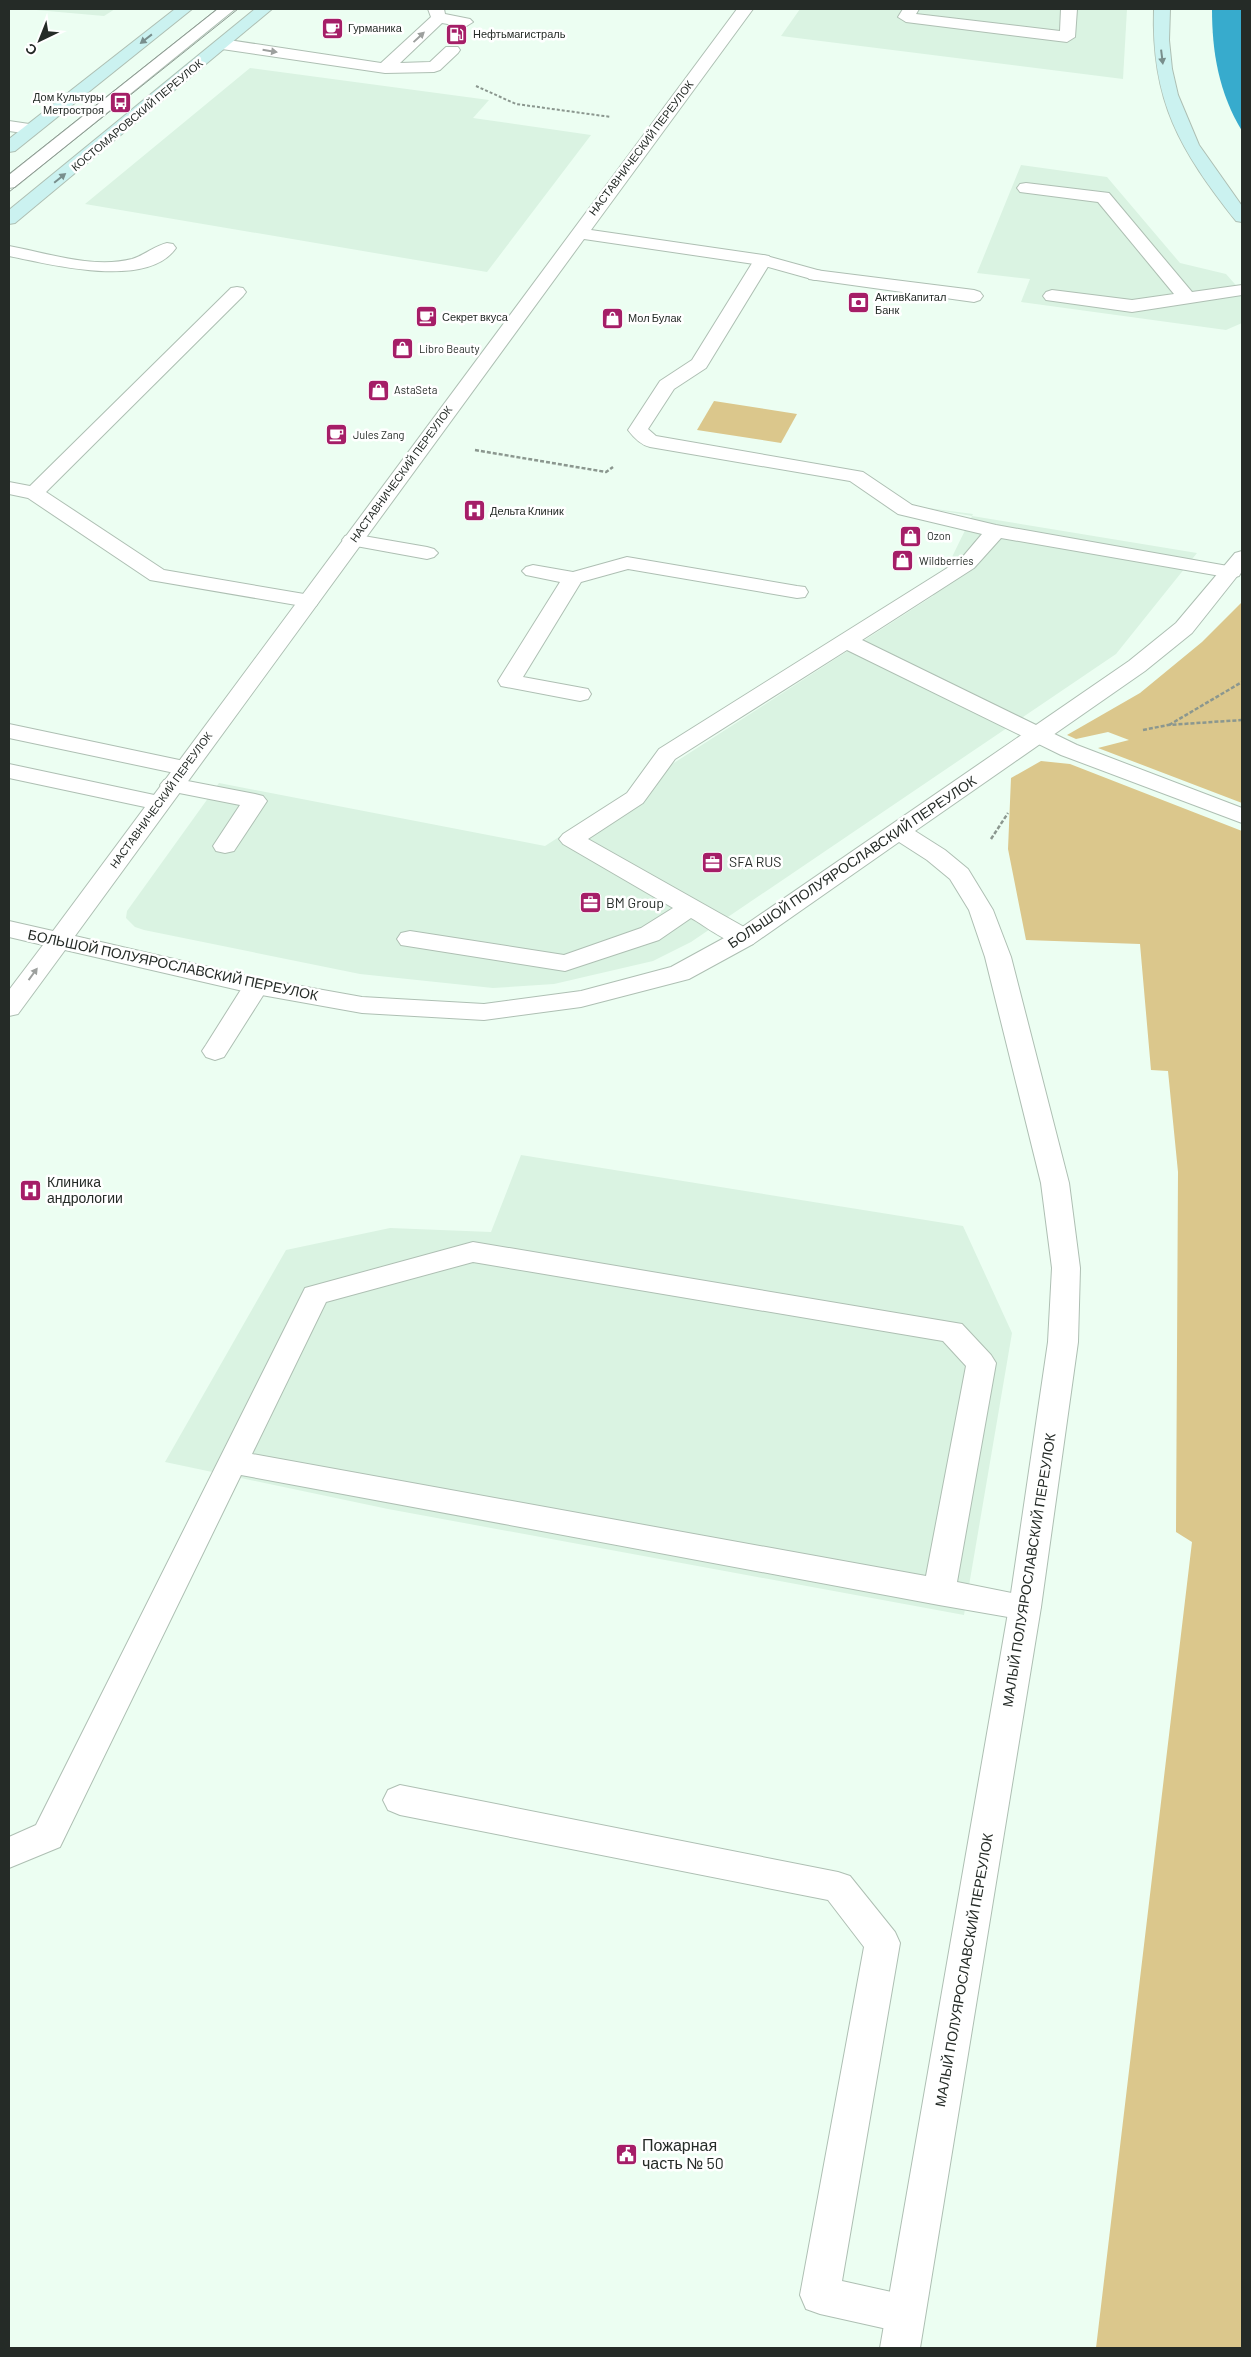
<svg xmlns="http://www.w3.org/2000/svg" width="1251" height="2357" font-family="Barlow,sans-serif">
  <style>
    .built { fill: #daf3e2 }
    .green { fill: #dbc78c }
    .water { fill: #37abcd }
    .lines { fill: none; stroke-linecap: round; stroke-linejoin: round }
    .lane-casing { stroke: #aebfb3; stroke-width: 2 }
    .street-casing { stroke: #aebfb3; stroke-width: 2 }
    .secondary-casing { stroke: #aebfb3; stroke-width: 2 }
    .path-far1 { stroke: #8b978f; stroke-width: 2; stroke-dasharray: 3 2; stroke-linecap: butt }
    .path { stroke: #8b978f; stroke-width: 2.5; stroke-dasharray: 4 2; stroke-linecap: butt }
    .lane { fill: #fff; fill-rule: evenodd }
    .street { fill: #fff; fill-rule: evenodd }
    .secondary { fill: #cbf2f0; fill-rule: evenodd }
    .tram { stroke: #8e9a92; stroke-width: 1 }
    .oneway { fill: #9da09e }
    .oneway2 { fill: #788e8c }
    .labels { text-anchor: middle; stroke-width: 5; stroke-linejoin: round; paint-order: stroke }
    .far-poi-label { font-size: 11px; fill: #252b27; stroke: #fff; text-anchor: start }
    .far-street-label { font-size: 11px; fill: #252b27; stroke: #fff }
    .poi-label { font-size: 14px; fill: #252b27; stroke: #fff; text-anchor: start }
    .street-label { font-size: 14px; fill: #252b27; stroke: #fff }
    .near-poi-label { font-size: 16px; fill: #252b27; stroke: #fff; text-anchor: start }
  </style>
  <rect width="100%" height="100%" fill="#ecfef2"/>
  <g class="built">
    <path d="M 25,9 L 115,9 L 104,16 Z"/>
    <path d="M 800,9 L 1127,9 L 1123,79 L 781,36 Z"/>
    <path d="M 250,68 L 489,100 L 473,118 L 591,135 L 487,272 L 85,204 Z"/>
    <path d="M 1021,165 L 1107,177 L 1180,263 L 1226,274 L 1242,292 L 1242,323 L 1226,330 L 1021,302 L 1030,279 L 977,273 Z"/>
    <path d="M 920,507 L 973,514 L 972,516 L 1197,553 L 1116,654 L 691,942 L 653,961 L 554,984 L 493,988 L 360,974 L 144,930 L 135,927 L 126,918 L 127,911 L 219,783 L 545,846 L 933,596 L 972,516 Z"/>
    <path d="M 521,1155 L 963,1226 L 1012,1333 L 964,1615 L 388,1509 L 165,1462 L 286,1250 L 390,1228 L 491,1232 Z"/>
  </g>
  <g class="green">
    <path d="M 714,401 L 797,414 L 781,443 L 697,430 Z"/>
    <path d="M 1242,602 L 1242,803 L 1098,748 L 1129,740 L 1108,732 L 1076,739 L 1067,735 L 1140,693 L 1202,642 Z"/>
    <path d="M 1041,761 L 1070,764 L 1242,831 L 1242,2348 L 1096,2348 L 1192,1542 L 1176,1532 L 1178,1172 L 1168,1071 L 1151,1070 L 1140,944 L 1026,940 L 1008,849 L 1011,778 Z"/>
  </g>
  <path class="water" d="M 1212,9 L 1242,9 L 1242,131 C 1219,93 1212,53 1212,9 Z"/>
  <g class="lines">
    <defs>
      <g id="lane">
        <path d="M 218,9 L 235,9 L 15,187 L 9,188 L 9,175 Z"/>
        <path d="M 428,9 L 444,9 L 445,14 L 470,19 L 473,22 L 465,27 L 442,23 L 400,63 L 430,62 L 446,47 L 458,47 L 460,50 L 458,53 L 440,70 L 434,72 L 385,73 L 222,49 L 214,44 L 222,39 L 381,63 L 431,17 Z"/>
        <path d="M 903,9 L 919,9 L 916,14 L 1060,31 L 1061,9 L 1077,9 L 1075,37 L 1067,42 L 906,22 L 898,17 Z"/>
        <path d="M 9,121 L 36,125 L 38,129 L 36,133 L 30,134 L 9,131 Z"/>
        <path d="M 1026,183 L 1109,193 L 1192,292 L 1242,285 L 1242,295 L 1132,312 L 1046,300 L 1043,296 L 1046,292 L 1052,290 L 1132,300 L 1174,294 L 1098,202 L 1020,192 L 1017,188 L 1020,184 Z"/>
        <path d="M 167,243 L 173,244 L 176,248 C 147,290 49,264 9,256 L 9,246 C 47,253 93,269 132,259 C 145,255 154,246 167,243 Z"/>
        <path d="M 763,255 L 769,256 L 772,260 L 706,368 L 674,389 L 648,429 L 656,436 L 863,472 L 912,505 L 996,525 L 1239,568 L 1242,571 L 1239,576 L 1232,578 L 1001,538 L 974,568 L 862,640 L 1077,745 L 1242,808 L 1242,823 L 1061,755 L 847,650 L 675,759 L 643,803 L 588,839 L 753,932 L 757,938 L 753,944 C 732,949 709,928 691,918 L 659,940 L 565,971 L 401,945 L 397,939 L 401,933 L 410,931 L 564,955 L 641,928 L 673,908 L 563,844 L 559,839 L 563,834 L 627,793 L 659,749 L 960,560 L 982,534 L 898,514 L 850,481 L 650,447 C 641,445 634,438 628,430 L 660,381 L 692,360 L 754,260 L 757,256 Z"/>
        <path d="M 815,270 L 974,290 L 980,292 L 983,296 L 980,300 L 974,302 L 809,279 L 806,275 L 809,271 Z"/>
        <path d="M 237,287 L 243,288 L 246,292 L 243,296 L 46,492 L 164,570 L 316,596 L 319,601 L 316,606 L 308,607 L 150,580 L 28,498 L 9,494 L 9,482 L 30,486 L 231,288 Z"/>
        <path d="M 352,534 L 427,547 L 434,549 L 438,553 L 434,557 L 427,559 L 345,544 L 342,540 L 345,536 Z"/>
        <path d="M 627,557 L 797,586 L 805,587 L 808,592 L 805,597 L 797,598 L 628,569 L 581,582 L 523,677 L 588,689 L 591,694 L 588,699 L 580,701 L 501,686 L 498,681 L 560,582 L 526,575 L 522,571 L 526,567 L 533,565 L 573,572 Z"/>
        <path d="M 9,724 L 184,761 L 192,763 L 196,768 L 192,773 L 184,775 L 9,738 Z"/>
        <path d="M 9,764 L 159,796 L 167,798 L 171,803 L 167,808 L 159,810 L 9,778 Z"/>
        <path d="M 172,778 L 255,794 L 263,796 L 267,801 L 234,851 L 225,853 L 216,851 L 213,846 L 240,805 L 164,790 L 160,785 L 164,780 Z"/>
        <path d="M 256,978 L 265,980 L 269,986 L 224,1057 L 215,1060 L 206,1057 L 202,1051 L 206,1045 L 247,980 Z"/>
        <path d="M 473,1242 L 962,1324 L 991,1355 L 996,1363 L 957,1582 L 1036,1598 L 1041,1607 L 1036,1616 L 1025,1620 L 939,1605 L 241,1475 L 60,1847 L 9,1868 L 9,1837 L 36,1825 L 305,1288 ZM 473,1262 L 943,1341 L 966,1366 L 926,1576 L 252,1454 L 326,1302 Z"/>
        <path d="M 400,1785 L 838,1872 L 850,1876 L 895,1932 L 900,1943 L 842,2281 L 905,2295 L 919,2300 L 925,2314 L 919,2328 L 905,2333 L 820,2314 L 806,2309 L 800,2295 L 864,1947 L 828,1900 L 400,1815 L 388,1810 L 383,1800 L 388,1790 Z"/>
      </g>
      <path id="street" d="M 737,9 L 753,9 L 591,230 L 763,255 L 821,271 L 824,275 L 821,279 L 815,280 L 761,265 L 584,239 L 75,936 L 256,978 L 362,997 L 484,1004 L 581,991 L 671,967 L 735,932 L 1129,661 L 1176,623 L 1235,553 L 1242,551 L 1242,570 L 1192,633 L 1145,671 L 915,831 L 945,850 L 968,869 L 993,910 L 1011,957 L 1069,1183 L 1080,1268 L 1078,1342 L 1041,1607 L 920,2348 L 880,2348 L 1009,1607 L 1048,1342 L 1052,1268 L 1041,1183 L 985,957 L 969,910 L 950,879 L 927,860 L 899,842 L 753,944 L 689,979 L 581,1007 L 484,1020 L 362,1013 L 256,994 L 65,950 L 18,1014 L 9,1016 L 9,990 L 43,945 L 9,937 L 9,921 L 53,931 Z"/>
      <g id="secondary">
        <path d="M 175,9 L 192,9 L 15,151 L 9,152 L 9,139 Z"/>
        <path d="M 255,9 L 272,9 L 15,223 L 9,224 L 9,210 Z"/>
        <path d="M 1154,9 L 1170,9 L 1169,40 L 1172,69 L 1178,95 L 1199,145 L 1242,206 L 1242,222 L 1236,221 C 1180,150 1151,101 1154,9 Z"/>
      </g>
    </defs>
    <use href="#lane" class="lane-casing"/>
    <use href="#street" class="street-casing"/>
    <use href="#secondary" class="secondary-casing"/>
    <path class="path-far1" d="M 476,86 L 516,104 L 611,117"/>
    <g class="path">
      <path d="M 475,450 L 606,472 L 613,467"/>
      <path d="M 1169,725 L 1242,682"/>
      <path d="M 1143,730 L 1168,725 L 1242,720"/>
      <path d="M 991,839 L 1008,813"/>
    </g>
    <use href="#lane" class="lane"/>
    <use href="#street" class="street"/>
    <use href="#secondary" class="secondary"/>
    <g class="tram">
      <path d="M 9,174 L 217,9"/>
      <path d="M 9,192 L 238,9"/>
    </g>
  </g>
  <defs><path id="oneway-solid" d="M-6-.8H1V-3.2L6.5 0L1 3.2V.8H-6Z" transform="scale(1.25)"/></defs>
  <g class="oneway">
    <use href="#oneway-solid" transform="translate(419 37) rotate(-43)"/>
    <use href="#oneway-solid" transform="translate(270 51) rotate(9)"/>
    <use href="#oneway-solid" transform="translate(33 974) rotate(-54)"/>
  </g>
  <g class="oneway2">
    <use href="#oneway-solid" transform="translate(146 39) rotate(142)"/>
    <use href="#oneway-solid" transform="translate(1162 57) rotate(83)"/>
    <use href="#oneway-solid" transform="translate(60 178) rotate(-39)"/>
  </g>
  <defs>
    <symbol id="cafe-square" viewBox="-11 -11 22 22"><rect x="-9" y="-9" width="18" height="18" rx="4" fill="#a51e67" stroke="#fff"/><path d="M-5.5-4.5H6V0H3Q3 3.5 0 3.5H-2.5Q-5.5 3.5-5.5 0ZM3-3.2v2h1.7v-2ZM-6 4.5H4V6H-6Z" fill="#fff"/></symbol>
    <symbol id="fuel-square" viewBox="-11 -11 22 22"><rect x="-9" y="-9" width="18" height="18" rx="4" fill="#a51e67" stroke="#fff"/><path d="M-5.5-6h7V0h2V4h1.3V-2.5L3-4.5l.8-.8L6-3V5H2.5V1h-1V6h-7ZM-4.2-4.7v3.2H.2V-4.7Z" fill="#fff"/></symbol>
    <symbol id="bus-square" viewBox="-11 -11 22 22"><rect x="-9" y="-9" width="18" height="18" rx="4" fill="#a51e67" stroke="#fff"/><path d="M-5-6H5V4H4V6H2V4H-2V6H-4V4H-5ZM-3.5-4V0h7V-4ZM-3.5 1.2v1.5H-2V1.2ZM2 1.2v1.5H3.5V1.2Z" fill="#fff"/></symbol>
    <symbol id="bank-square" viewBox="-11 -11 22 22"><rect x="-9" y="-9" width="18" height="18" rx="4" fill="#a51e67" stroke="#fff"/><path d="M-6-4H6V4H-6ZM0-2.3a2.3 2.3 0 1 0 0 4.6a2.3 2.3 0 1 0 0-4.6Z" fill="#fff"/></symbol>
    <symbol id="shop-square" viewBox="-11 -11 22 22"><rect x="-9" y="-9" width="18" height="18" rx="4" fill="#a51e67" stroke="#fff"/><path d="M-5-2.5h2.3a2.7 3.5 0 0 1 5.4 0H5L5.5 6h-11ZM-1.5-2.5h3a1.5 2.3 0 0 0-3 0Z" fill="#fff"/></symbol>
    <symbol id="hospital-square" viewBox="-11 -11 22 22"><rect x="-9" y="-9" width="18" height="18" rx="4" fill="#a51e67" stroke="#fff"/><path d="M-5-5h3v3.5h4V-5h3V5h-3V1.5h-4V5h-3Z" fill="#fff"/></symbol>
    <symbol id="office-square" viewBox="-11 -11 22 22"><rect x="-9" y="-9" width="18" height="18" rx="4" fill="#a51e67" stroke="#fff"/><path d="M-6-3h4V-5.5h4V-3h4V5H-6ZM-1-4.5V-3h2v-1.5ZM-6 0V1H6V0Z" fill="#fff"/></symbol>
    <symbol id="civic-square" viewBox="-11 -11 22 22"><rect x="-9" y="-9" width="18" height="18" rx="4" fill="#a51e67" stroke="#fff"/><path d="M-.6-6.5H3V-4.5H.6V-3L4-1V1h2V6H-6V1h2V-1L-.6-3ZM-1.2 2.5V6h2.4V2.5Z" fill="#fff"/></symbol>
  </defs>
  <g fill-rule="evenodd">
    <use href="#cafe-square" x="320" y="16" width="25" height="25"/>
    <use href="#fuel-square" x="444" y="22" width="25" height="25"/>
    <use href="#bus-square" x="108" y="90" width="25" height="25"/>
    <use href="#bank-square" x="846" y="290" width="25" height="25"/>
    <use href="#cafe-square" x="414" y="304" width="25" height="25"/>
    <use href="#shop-square" x="600" y="306" width="25" height="25"/>
    <use href="#shop-square" x="390" y="336" width="25" height="25"/>
    <use href="#shop-square" x="366" y="378" width="25" height="25"/>
    <use href="#cafe-square" x="324" y="422" width="25" height="25"/>
    <use href="#hospital-square" x="462" y="498" width="25" height="25"/>
    <use href="#shop-square" x="898" y="524" width="25" height="25"/>
    <use href="#shop-square" x="890" y="548" width="25" height="25"/>
    <use href="#office-square" x="700" y="850" width="25" height="25"/>
    <use href="#office-square" x="578" y="890" width="25" height="25"/>
    <use href="#hospital-square" x="18" y="1178" width="25" height="25"/>
    <use href="#civic-square" x="614" y="2142" width="25" height="25"/>
  </g>
  <g class="labels">
    <g class="far-poi-label">
      <text x="348" y="32">Гурманика</text>
      <text x="473" y="38">Нефтьмагистраль</text>
      <text x="104" y="101" text-anchor="end">Дом Культуры<tspan x="104" dy="13">Метростроя</tspan></text>
      <text x="875" y="301">АктивКапитал<tspan x="875" dy="13">Банк</tspan></text>
      <text x="442" y="321">Секрет вкуса</text>
      <text x="628" y="322">Мол Булак</text>
      <text x="419" y="353">Libro Beauty</text>
      <text x="394" y="394">AstaSeta</text>
      <text x="353" y="439">Jules Zang</text>
      <text x="490" y="515">Дельта Клиник</text>
      <text x="927" y="540">Ozon</text>
      <text x="919" y="565">Wildberries</text>
    </g>
    <g class="far-street-label">
      <text transform="translate(137 115) rotate(-40)" y="4">КОСТОМАРОВСКИЙ ПЕРЕУЛОК</text>
      <text transform="translate(641 148) rotate(-53)" y="4">НАСТАВНИЧЕСКИЙ ПЕРЕУЛОК</text>
      <text transform="translate(401 474) rotate(-54)" y="4">НАСТАВНИЧЕСКИЙ ПЕРЕУЛОК</text>
      <text transform="translate(161 800) rotate(-54)" y="4">НАСТАВНИЧЕСКИЙ ПЕРЕУЛОК</text>
    </g>
    <g class="poi-label">
      <text x="729" y="867">SFA RUS</text>
      <text x="606" y="908">BM Group</text>
      <text x="47" y="1187">Клиника<tspan x="47" dy="16">андрологии</tspan></text>
    </g>
    <g class="street-label">
      <text transform="translate(852 862) rotate(-34)" y="5">БОЛЬШОЙ ПОЛУЯРОСЛАВСКИЙ ПЕРЕУЛОК</text>
      <text transform="translate(173 965) rotate(12)" y="5">БОЛЬШОЙ ПОЛУЯРОСЛАВСКИЙ ПЕРЕУЛОК</text>
      <text transform="translate(1029 1570) rotate(-81)" y="5">МАЛЫЙ ПОЛУЯРОСЛАВСКИЙ ПЕРЕУЛОК</text>
      <text transform="translate(964 1970) rotate(-80)" y="5">МАЛЫЙ ПОЛУЯРОСЛАВСКИЙ ПЕРЕУЛОК</text>
    </g>
    <g class="near-poi-label">
      <text x="642" y="2151">Пожарная<tspan x="642" dy="18">часть № 50</tspan></text>
    </g>
  </g>
  <rect width="1251" height="2357" fill="none" stroke="#252b27" stroke-width="20"/>
  <g transform="translate(40 40) rotate(223)" stroke="#ffffff" stroke-width="4" paint-order="stroke">
  <path d="M0-4L9 19L0 12L-9 19Z" fill="#252b27"/>
  <text y="-8" font-size="14" font-weight="bold" text-anchor="middle" fill="#252b27">С</text>
  </g>
</svg>
